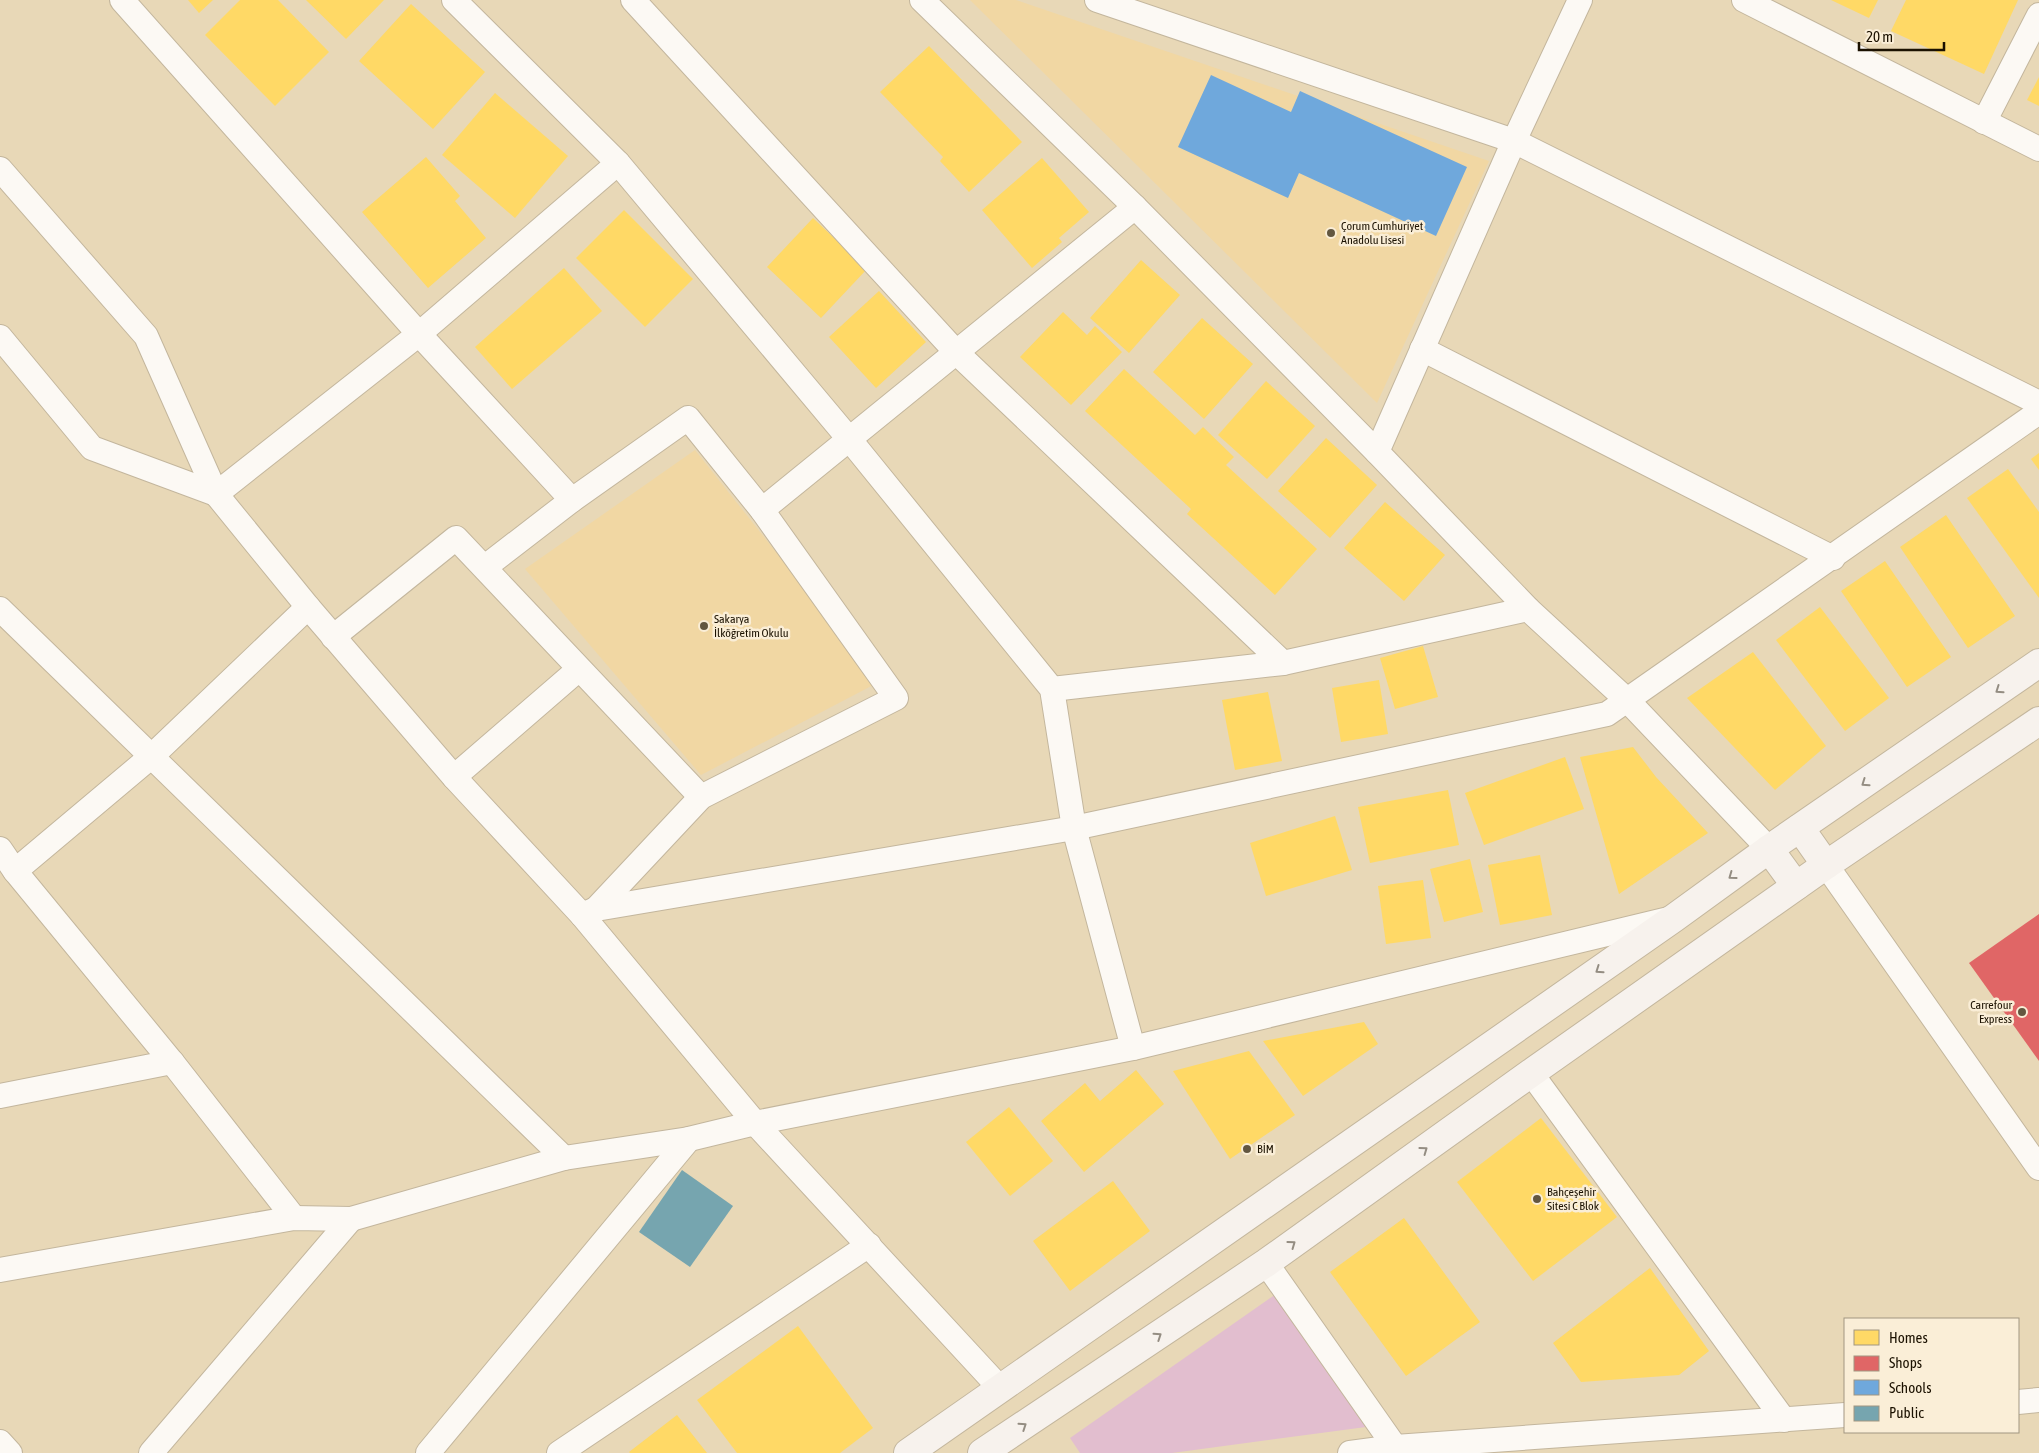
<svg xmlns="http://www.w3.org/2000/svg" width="2039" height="1453" font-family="'Asap Condensed',sans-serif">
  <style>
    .built { fill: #f1d7a3 }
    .green { fill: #e2becf }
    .homes { fill: #ffd966 }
    .shops { fill: #e06666 }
    .schools { fill: #6fa8dc }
    .public { fill: #76a5af }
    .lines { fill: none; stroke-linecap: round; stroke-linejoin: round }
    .minor-casing { stroke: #c3b69d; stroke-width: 26 }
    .secondary-casing { stroke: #c3b69d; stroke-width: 30 }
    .minor { stroke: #fcf9f4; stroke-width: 24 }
    .secondary { stroke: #f7f2ed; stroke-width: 28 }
    .oneway { stroke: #948d82 }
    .poi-dot { fill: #635740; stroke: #faeed7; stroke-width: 2 }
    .labels { text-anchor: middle; stroke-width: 5; stroke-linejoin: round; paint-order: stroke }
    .poi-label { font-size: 12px; fill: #1b1100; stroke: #faeed7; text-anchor: start }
  </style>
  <rect width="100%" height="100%" fill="#e8d8b7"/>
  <g class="built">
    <path d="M 970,0 L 1016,0 L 1489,161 L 1377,403 Z"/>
    <path d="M 695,450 L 879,682 L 701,775 L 525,569 Z"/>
  </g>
  <path class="green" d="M 1276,1294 L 1366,1427 L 1172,1453 L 1080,1453 L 1070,1438 Z"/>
  <g class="homes">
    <path d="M 188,0 L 213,0 L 199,13 Z"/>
    <path d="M 240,0 L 278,0 L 329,52 L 275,106 L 205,35 Z"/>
    <path d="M 306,0 L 384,0 L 346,39 Z"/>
    <path d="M 1831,0 L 1878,0 L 1869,18 Z"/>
    <path d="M 1906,0 L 2018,0 L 1984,74 L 1891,31 Z"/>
    <path d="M 411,4 L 485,72 L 433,129 L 359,61 Z"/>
    <path d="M 929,46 L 1022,142 L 969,192 L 940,161 L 943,157 L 880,92 Z"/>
    <path d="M 2039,77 L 2039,106 L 2027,100 Z"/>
    <path d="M 495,93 L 568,156 L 515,218 L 442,155 Z"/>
    <path d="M 426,157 L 460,196 L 455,201 L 486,238 L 428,288 L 362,212 Z"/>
    <path d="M 1042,158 L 1089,212 L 1059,238 L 1062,242 L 1032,268 L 982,210 Z"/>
    <path d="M 624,210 L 693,279 L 645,327 L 576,258 Z"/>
    <path d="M 813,218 L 867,269 L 821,318 L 767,267 Z"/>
    <path d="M 1141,260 L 1180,295 L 1129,353 L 1090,318 Z"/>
    <path d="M 564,268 L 602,311 L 512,389 L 475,347 Z"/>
    <path d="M 879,291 L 926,342 L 876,388 L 829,337 Z"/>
    <path d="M 1063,312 L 1087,335 L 1095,326 L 1122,352 L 1071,405 L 1020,357 Z"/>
    <path d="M 1202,318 L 1253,364 L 1204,419 L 1153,372 Z"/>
    <path d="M 1124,369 L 1195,435 L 1203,427 L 1234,457 L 1226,465 L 1317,549 L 1275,595 L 1187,514 L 1191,509 L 1085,411 Z"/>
    <path d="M 1266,381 L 1315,426 L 1267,479 L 1218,435 Z"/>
    <path d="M 1326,438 L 1377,485 L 1330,538 L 1278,491 Z"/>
    <path d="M 2039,453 L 2039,470 L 2031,459 Z"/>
    <path d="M 2008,469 L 2039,512 L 2039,598 L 1967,498 Z"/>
    <path d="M 1385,502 L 1445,555 L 1404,601 L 1344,548 Z"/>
    <path d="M 1946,515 L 2015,616 L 1968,648 L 1900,547 Z"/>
    <path d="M 1885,561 L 1951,657 L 1907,687 L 1841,591 Z"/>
    <path d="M 1820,607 L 1889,698 L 1845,731 L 1776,640 Z"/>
    <path d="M 1423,646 L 1438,697 L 1395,709 L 1380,658 Z"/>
    <path d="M 1753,652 L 1826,746 L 1775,790 L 1687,698 Z"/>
    <path d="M 1379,680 L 1388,734 L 1341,742 L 1332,688 Z"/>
    <path d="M 1268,692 L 1282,761 L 1235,770 L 1222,700 Z"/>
    <path d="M 1633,747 L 1656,777 L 1708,833 L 1619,894 L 1580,757 Z"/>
    <path d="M 1565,757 L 1584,809 L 1484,845 L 1465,793 Z"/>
    <path d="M 1448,790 L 1459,845 L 1370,863 L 1358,807 Z"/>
    <path d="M 1335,816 L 1352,870 L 1266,896 L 1250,843 Z"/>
    <path d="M 1540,855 L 1552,915 L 1500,925 L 1488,865 Z"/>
    <path d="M 1470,859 L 1483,912 L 1444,922 L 1430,869 Z"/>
    <path d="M 1423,880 L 1431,938 L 1386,944 L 1378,886 Z"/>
    <path d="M 1364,1022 L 1378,1044 L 1303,1096 L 1263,1041 Z"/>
    <path d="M 1249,1051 L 1295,1115 L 1230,1159 L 1173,1071 Z"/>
    <path d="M 1136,1070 L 1164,1104 L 1084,1172 L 1041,1121 L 1085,1083 L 1100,1101 Z"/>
    <path d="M 1009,1107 L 1053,1161 L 1010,1196 L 966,1142 Z"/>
    <path d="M 1541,1118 L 1617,1217 L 1533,1281 L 1457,1182 Z"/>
    <path d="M 1113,1181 L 1150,1231 L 1070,1291 L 1033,1241 Z"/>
    <path d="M 1404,1218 L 1480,1322 L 1406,1376 L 1330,1272 Z"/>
    <path d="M 1650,1268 L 1709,1351 L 1679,1375 L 1581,1382 L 1553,1343 Z"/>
    <path d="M 798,1326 L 873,1428 L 840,1453 L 737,1453 L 697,1400 Z"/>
    <path d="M 677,1415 L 707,1453 L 630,1453 L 629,1452 Z"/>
  </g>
  <path class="shops" d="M 2039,914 L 2039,1061 L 1969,963 Z"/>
  <path class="schools" d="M 1211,75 L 1291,112 L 1300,91 L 1467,167 L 1436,236 L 1299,173 L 1288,198 L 1178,147 Z"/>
  <path class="public" d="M 682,1170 L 733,1206 L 690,1267 L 639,1232 Z"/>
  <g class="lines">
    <defs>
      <g id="minor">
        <path d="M 122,0 L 419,334 L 572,500"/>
        <path d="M 454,0 L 618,163 L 850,440 L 1052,689 L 1074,828 L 1133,1048"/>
        <path d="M 633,0 L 957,353 L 1283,663"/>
        <path d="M 922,0 L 1135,207 L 1377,452 L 1528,609 L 1628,701 L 1769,849"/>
        <path d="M 1097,0 L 1514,141 L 2039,403"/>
        <path d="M 1744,0 L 2039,149"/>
        <path d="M 1984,122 L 2039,15"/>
        <path d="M 0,169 L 146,336 L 216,494 L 308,607 L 454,777 L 582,915 L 755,1123 L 1000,1388"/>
        <path d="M 0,337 L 92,448 L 216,494 L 419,334 L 618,163"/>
        <path d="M 1422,349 L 1833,558"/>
        <path d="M 1377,452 L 1514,141 L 1580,0"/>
        <path d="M 762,510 L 1135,207"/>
        <path d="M 485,567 L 572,500 L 688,418 L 762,510 L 896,698 L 701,797 L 596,909"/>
        <path d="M 0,609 L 564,1158"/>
        <path d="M 333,637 L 456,538 L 701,797"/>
        <path d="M 1052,689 L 1283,663 L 1528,609"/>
        <path d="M 454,777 L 579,669"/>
        <path d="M 0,849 L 15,871 L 172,1062 L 294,1218"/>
        <path d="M 1826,865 L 2039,1168"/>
        <path d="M 15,871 L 153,755 L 308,607"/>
        <path d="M 582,915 L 596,909 L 1074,828 L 1607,714 L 2039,412"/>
        <path d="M 1531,1073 L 1784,1420"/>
        <path d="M 0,1096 L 172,1062"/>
        <path d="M 1266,1263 L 1395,1447"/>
        <path d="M 0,1270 L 294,1218 L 351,1219 L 564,1158 L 689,1139 L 755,1123 L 1133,1048 L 1669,919"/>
        <path d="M 2018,1402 L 2039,1400"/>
        <path d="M 0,1442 L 10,1453"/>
        <path d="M 151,1453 L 351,1219"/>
        <path d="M 428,1453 L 689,1139"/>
        <path d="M 559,1453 L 869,1245"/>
        <path d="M 1350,1453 L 1395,1447 L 1845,1415"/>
      </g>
      <g id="secondary">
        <path d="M 1800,828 L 1826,865"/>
        <path d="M 1769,849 L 1796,886"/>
        <path d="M 908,1453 L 1674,918 L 1769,849 L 2039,663"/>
        <path d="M 982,1453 L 1266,1263 L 1531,1073 L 1826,865 L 2039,721"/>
      </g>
    </defs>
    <use href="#minor" class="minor-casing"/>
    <use href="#secondary" class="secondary-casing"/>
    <use href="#minor" class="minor"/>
    <use href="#secondary" class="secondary"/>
  </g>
  <defs><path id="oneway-chevron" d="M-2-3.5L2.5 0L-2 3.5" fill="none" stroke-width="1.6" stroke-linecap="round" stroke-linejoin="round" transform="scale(1.25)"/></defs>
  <g class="oneway">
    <use href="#oneway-chevron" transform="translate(1999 690) rotate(145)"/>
    <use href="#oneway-chevron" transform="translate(1865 783) rotate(145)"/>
    <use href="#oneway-chevron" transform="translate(1732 876) rotate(144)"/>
    <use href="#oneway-chevron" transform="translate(1599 970) rotate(145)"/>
    <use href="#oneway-chevron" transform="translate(1424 1150) rotate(-36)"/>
    <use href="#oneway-chevron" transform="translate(1292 1244) rotate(-36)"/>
    <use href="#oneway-chevron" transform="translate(1158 1336) rotate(-34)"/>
    <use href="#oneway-chevron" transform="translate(1023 1426) rotate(-34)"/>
  </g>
  <g class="poi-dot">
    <circle cx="1331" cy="233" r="5"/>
    <circle cx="704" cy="626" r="5"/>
    <circle cx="2022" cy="1012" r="5"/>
    <circle cx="1247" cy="1149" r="5"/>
    <circle cx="1537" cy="1199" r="5"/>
  </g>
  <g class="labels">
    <g class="poi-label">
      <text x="1341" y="230">Çorum Cumhuriyet<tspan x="1341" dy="14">Anadolu Lisesi</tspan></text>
      <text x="714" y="623">Sakarya<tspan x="714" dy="14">İlköğretim Okulu</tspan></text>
      <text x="2012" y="1009" text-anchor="end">Carrefour<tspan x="2012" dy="14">Express</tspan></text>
      <text x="1257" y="1153">BİM</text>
      <text x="1547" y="1196">Bahçeşehir<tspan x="1547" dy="14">Sitesi C Blok</tspan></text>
    </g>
  </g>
  <rect x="1844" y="1318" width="175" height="115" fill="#faeed7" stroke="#a19681"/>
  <rect x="1854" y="1330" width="25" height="15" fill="#ffd966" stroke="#a19681"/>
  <text x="1889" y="1343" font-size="15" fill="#1b1100">Homes</text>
  <rect x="1854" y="1356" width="25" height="15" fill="#e06666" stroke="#a19681"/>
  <text x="1889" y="1368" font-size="15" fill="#1b1100">Shops</text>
  <rect x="1854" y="1380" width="25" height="15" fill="#6fa8dc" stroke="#a19681"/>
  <text x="1889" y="1393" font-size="15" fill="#1b1100">Schools</text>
  <rect x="1854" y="1406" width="25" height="15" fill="#76a5af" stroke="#a19681"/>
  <text x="1889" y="1418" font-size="15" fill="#1b1100">Public</text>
  <path d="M1859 42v8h85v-8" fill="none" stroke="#1b1100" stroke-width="2.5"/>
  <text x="1866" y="42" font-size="15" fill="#1b1100" stroke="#faeed7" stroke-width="4" paint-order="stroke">20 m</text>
</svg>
